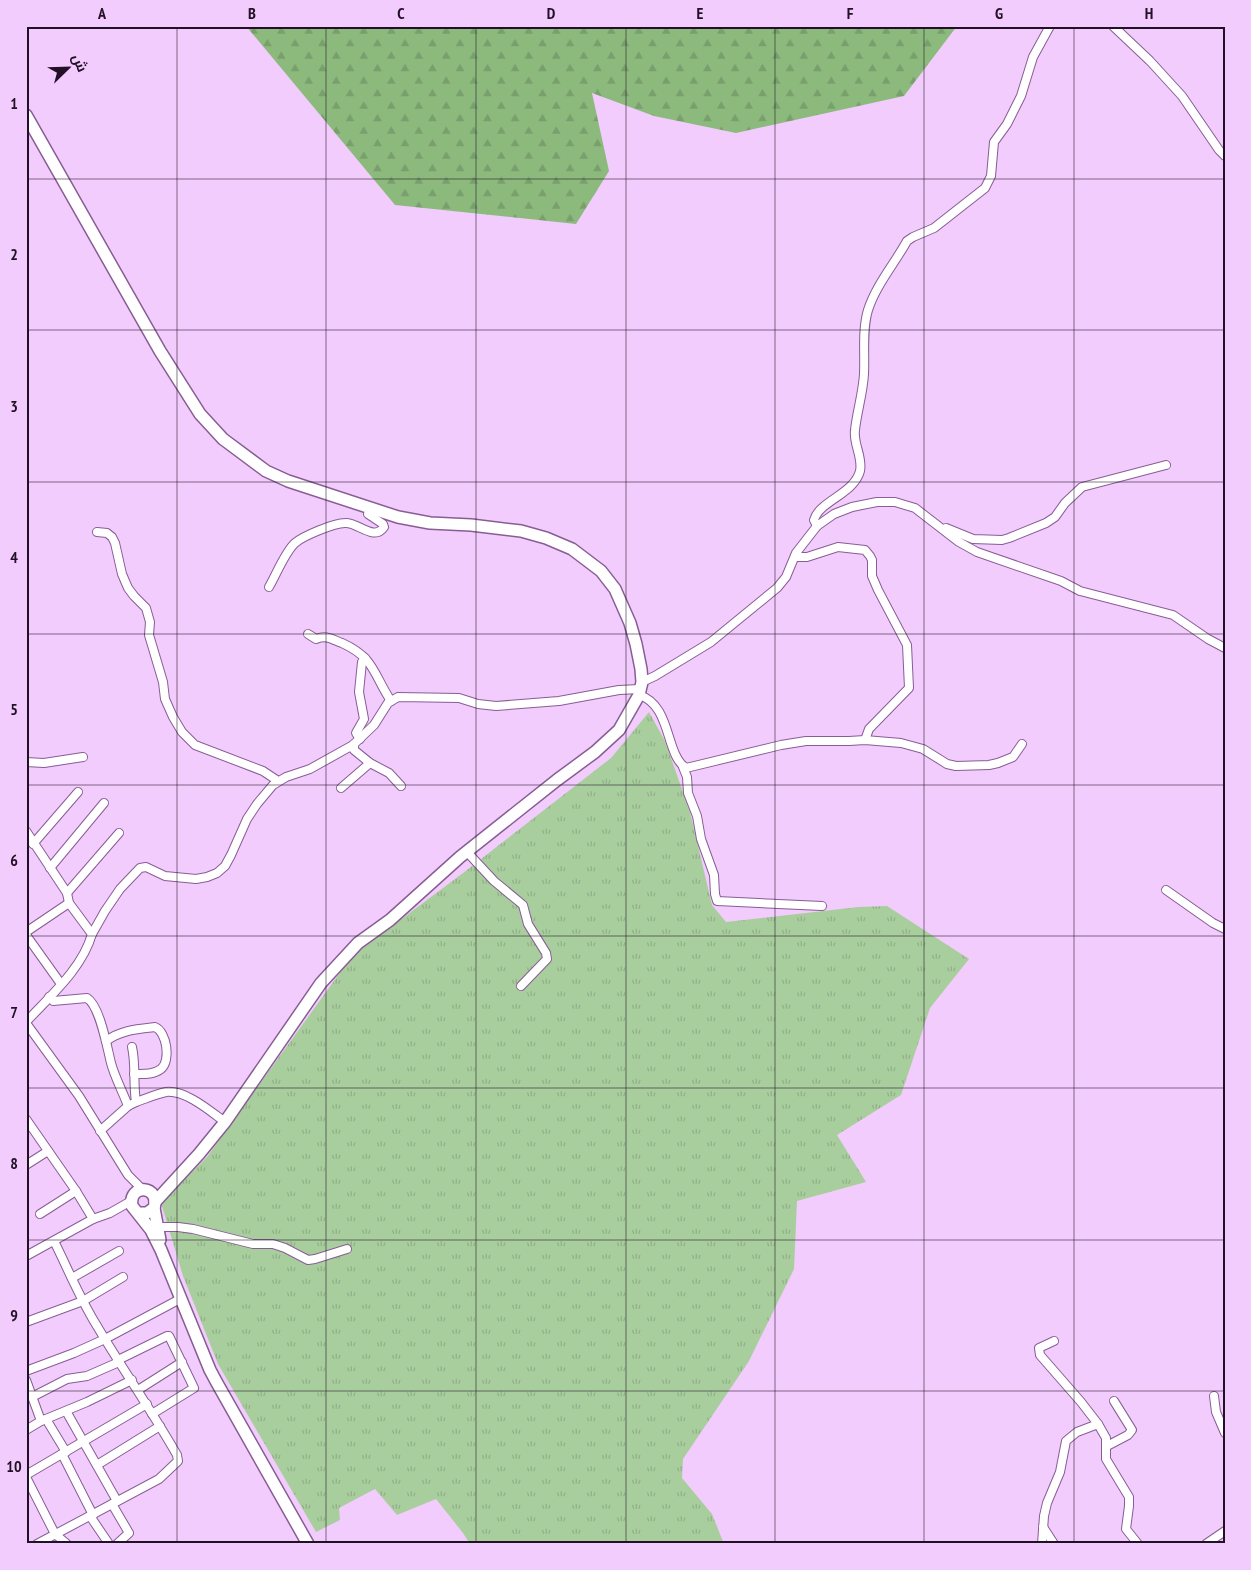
<svg xmlns="http://www.w3.org/2000/svg" width="1251" height="1570" font-family="'PT Sans Narrow',Cairo,sans-serif">
  <style>
    .grass { fill: url(#grass-tufts) }
    .forest { fill: url(#forest-firs) }
    .lines { fill: none; stroke-linecap: round; stroke-linejoin: round }
    .street-casing { stroke: #885d94; stroke-width: 10 }
    .secondary-casing { stroke: #885d94; stroke-width: 14 }
    .street { stroke: #fff; stroke-width: 8 }
    .secondary { stroke: #fff; stroke-width: 11 }
    .grid { fill: none; stroke: #221027; stroke-width: 1; stroke-opacity: 0.55 }
    .neatline { fill: none; stroke: #221027; stroke-width: 2 }
    .grid-label { font-size: 16px; text-anchor: middle; font-weight: bold; fill: #221027 }
  </style>
  <defs>
    <pattern id="grass-tufts" width="24" height="20" patternUnits="userSpaceOnUse" patternTransform="scale(1.25)"><rect width="24" height="20" fill="#a9ce9e"/><path d="M3 7l-1-3M5 7V3M7 7l1-3M15 17l-1-3M17 17v-4M19 17l1-3" fill="none" stroke="#91b088"/></pattern>
    <pattern id="forest-firs" width="22" height="20" patternUnits="userSpaceOnUse" patternTransform="scale(1.25)"><rect width="22" height="20" fill="#8cba7d"/><path d="M5 1l3.5 6h-7zM16 11l3.5 6h-7z" fill="#789f6c"/></pattern>
  </defs>
  <rect width="100%" height="100%" fill="#f2ccfd"/>
  <path class="grass" d="M 649,712 L 665,741 L 690,812 L 712,905 L 726,922 L 858,907 L 887,906 L 969,959 L 930,1008 L 901,1095 L 837,1135 L 866,1182 L 797,1201 L 794,1269 L 749,1361 L 683,1459 L 682,1478 L 712,1514 L 724,1544 L 470,1544 L 463,1533 L 436,1499 L 397,1515 L 375,1489 L 339,1508 L 340,1520 L 316,1532 L 218,1364 L 183,1276 L 161,1203 L 207,1157 L 352,956 L 463,873 L 611,758 Z"/>
  <path class="forest" d="M 246,26 L 957,26 L 904,96 L 736,133 L 654,116 L 592,93 L 609,171 L 576,224 L 395,205 Z"/>
  <g class="lines">
    <defs>
      <g id="street">
        <path d="M 1113,26 L 1150,61 L 1182,96 L 1219,150 L 1225,156"/>
        <path d="M 817,526 L 814,520 C 819,501 854,494 860,471 C 863,457 853,444 855,430 C 857,411 863,393 864,374 C 865,353 862,330 868,310 C 876,285 895,263 907,241 L 913,237 L 934,228 L 985,188 L 991,176 L 994,142 L 1007,124 L 1021,96 L 1033,57 L 1050,26"/>
        <path d="M 946,528 L 973,539 L 1002,540 L 1009,538 L 1046,523 L 1055,517 L 1065,503 L 1082,487 L 1166,465"/>
        <path d="M 97,532 L 107,533 L 112,537 L 115,543 L 122,574 L 128,588 L 134,596 L 146,608 L 150,622 L 149,635 L 163,682 L 165,699 L 173,717 L 182,732 L 195,745 L 263,771 L 278,781"/>
        <path d="M 795,557 L 807,557 L 838,547 L 865,550 L 870,556 L 872,560 L 872,576 L 878,590 L 907,645 L 909,688 L 869,729 L 865,740"/>
        <path d="M 269,587 C 276,575 285,552 295,543 C 303,536 334,523 345,523 C 358,522 374,542 384,527 L 383,524 L 368,514 L 370,507"/>
        <path d="M 308,634 L 316,639 C 327,635 331,639 342,643 C 375,658 373,674 391,701"/>
        <path d="M 642,682 L 655,676 L 711,642 L 777,588 L 786,577 L 796,553 L 817,526 L 834,514 L 852,507 L 877,502 L 895,502 L 915,508 L 959,542 L 977,552 L 1061,581 L 1080,591 L 1173,615 L 1208,639 L 1225,648"/>
        <path d="M 639,695 C 672,705 665,755 686,768 L 781,745 L 806,741 L 849,741 L 865,740 L 901,743 L 923,749 L 947,764 L 956,766 L 989,765 L 998,763 L 1013,757 L 1022,744"/>
        <path d="M 360,739 L 356,733 L 364,719 L 359,692 L 362,662 L 365,658"/>
        <path d="M 354,744 L 354,750 L 370,763 L 389,773 L 401,786"/>
        <path d="M 26,762 L 44,763 L 83,757"/>
        <path d="M 683,767 L 687,777 L 688,793 L 697,816 L 701,839 L 714,875 L 715,894 L 717,901 L 822,906"/>
        <path d="M 341,788 L 370,763"/>
        <path d="M 26,831 L 67,893 L 69,903 L 92,934 C 82,969 50,996 26,1022"/>
        <path d="M 33,844 L 78,792"/>
        <path d="M 467,852 L 494,881 L 523,905 L 528,924 L 546,953 L 547,959 L 521,986"/>
        <path d="M 50,868 L 104,803"/>
        <path d="M 1166,890 L 1213,923 L 1225,929"/>
        <path d="M 67,893 L 119,833"/>
        <path d="M 26,932 L 69,903"/>
        <path d="M 92,934 L 105,911 L 120,889 L 140,868 L 146,867 L 165,876 L 196,879 L 207,877 L 217,873 L 225,866 L 231,855 L 247,819 L 257,804 L 273,785 L 286,777 L 310,769 L 353,745 L 374,725 L 388,703 L 398,697 L 459,698 L 478,704 L 496,706 L 559,701 L 619,690 L 640,689"/>
        <path d="M 26,935 L 61,984"/>
        <path d="M 49,997 L 53,1001 L 87,998 C 100,1006 107,1047 111,1063 C 115,1078 123,1092 128,1106"/>
        <path d="M 26,1023 L 79,1096 L 128,1175 L 143,1190"/>
        <path d="M 106,1041 C 121,1030 137,1029 155,1027 C 167,1032 171,1061 161,1069 C 153,1075 143,1074 134,1074"/>
        <path d="M 136,1102 C 145,1099 156,1094 166,1092 C 186,1090 210,1111 225,1122"/>
        <path d="M 26,1119 L 76,1191 L 93,1219"/>
        <path d="M 100,1131 L 128,1106 L 136,1102 C 133,1083 136,1065 132,1047"/>
        <path d="M 26,1165 L 48,1151"/>
        <path d="M 40,1214 L 76,1191"/>
        <path d="M 158,1227 L 178,1227 L 193,1229 L 253,1244 L 273,1244 L 285,1248 L 308,1260 L 315,1259 L 347,1249"/>
        <path d="M 26,1256 L 93,1219 L 110,1213 L 131,1201"/>
        <path d="M 72,1278 L 119,1251"/>
        <path d="M 26,1322 L 83,1301 L 123,1277"/>
        <path d="M 1054,1341 L 1039,1348 L 1040,1355 L 1081,1402 L 1098,1424"/>
        <path d="M 118,1360 L 167,1336 L 169,1336 L 194,1388 L 152,1414"/>
        <path d="M 26,1371 L 74,1353 L 105,1339 L 180,1299"/>
        <path d="M 26,1380 L 41,1421"/>
        <path d="M 138,1390 L 182,1362"/>
        <path d="M 1214,1396 L 1216,1412 L 1225,1433"/>
        <path d="M 32,1397 L 67,1379 L 87,1376 L 119,1362"/>
        <path d="M 66,1411 L 117,1501"/>
        <path d="M 46,1419 L 66,1452"/>
        <path d="M 26,1430 L 41,1421 L 87,1402 L 132,1380"/>
        <path d="M 1107,1446 L 1128,1435 L 1132,1430 L 1114,1401"/>
        <path d="M 62,1454 L 93,1515"/>
        <path d="M 97,1465 L 160,1426"/>
        <path d="M 26,1475 L 147,1404"/>
        <path d="M 26,1477 L 55,1534 L 67,1544"/>
        <path d="M 112,1504 L 129,1533 L 117,1544"/>
        <path d="M 90,1516 L 109,1544"/>
        <path d="M 1043,1527 L 1054,1544"/>
        <path d="M 37,1544 L 159,1479 L 178,1461 L 177,1455 C 152,1411 123,1370 97,1326 C 80,1299 68,1269 54,1241"/>
        <path d="M 1042,1544 L 1044,1516 L 1047,1503 L 1060,1472 L 1066,1441 L 1077,1432 L 1098,1424 L 1106,1438 L 1106,1459 L 1129,1497 L 1129,1506 L 1126,1529 L 1138,1544"/>
        <path d="M 1206,1544 L 1225,1531"/>
      </g>
      <g id="secondary">
        <path d="M 26,115 L 160,351 L 200,414 L 223,439 L 266,471 L 288,481 L 398,517 L 430,523 L 471,525 L 521,531 L 546,538 L 572,549 L 601,571 L 615,589 L 630,623 L 636,644 L 641,669 L 642,682 L 639,695 L 619,730 L 595,752 L 557,780 L 460,857 L 390,920 L 358,943 L 321,983 L 225,1122 L 199,1154 L 155,1202"/>
        <path d="M 154,1208 L 160,1240"/>
        <path d="M 139,1213 L 147,1213 L 154,1208 C 161,1185 128,1183 132,1206 L 151,1230 L 161,1250 L 210,1370 L 217,1383 L 308,1544"/>
      </g>
    </defs>
    <use href="#street" class="street-casing"/>
    <use href="#secondary" class="secondary-casing"/>
    <use href="#street" class="street"/>
    <use href="#secondary" class="secondary"/>
  </g>
  <path class="grid" d="M 177,26 L 177,1544M 326,26 L 326,1544M 476,26 L 476,1544M 626,26 L 626,1544M 775,26 L 775,1544M 924,26 L 924,1544M 1074,26 L 1074,1544M 26,179 L 1225,179M 26,330 L 1225,330M 26,482 L 1225,482M 26,634 L 1225,634M 26,785 L 1225,785M 26,936 L 1225,936M 26,1088 L 1225,1088M 26,1240 L 1225,1240M 26,1391 L 1225,1391"/>
  <rect width="1251" height="1570" fill="none" stroke="#f2ccfd" stroke-width="55"/>
  <g transform="translate(68 68) rotate(67)" stroke="#f2ccfd" stroke-width="4" paint-order="stroke">
  <path d="M0-4L9 19L0 12L-9 19Z" fill="#221027"/>
  <text y="-8" font-size="14" font-weight="bold" text-anchor="middle" fill="#221027">ش</text>
  </g>
  <rect x="28" y="28" width="1196" height="1514" class="neatline"/>
  <g class="grid-label">
    <text x="102" y="19">A</text>
    <text x="252" y="19">B</text>
    <text x="401" y="19">C</text>
    <text x="551" y="19">D</text>
    <text x="700" y="19">E</text>
    <text x="850" y="19">F</text>
    <text x="999" y="19">G</text>
    <text x="1149" y="19">H</text>
    <text x="14" y="109">1</text>
    <text x="14" y="260">2</text>
    <text x="14" y="412">3</text>
    <text x="14" y="563">4</text>
    <text x="14" y="715">5</text>
    <text x="14" y="866">6</text>
    <text x="14" y="1018">7</text>
    <text x="14" y="1169">8</text>
    <text x="14" y="1321">9</text>
    <text x="14" y="1472">10</text>
  </g>
</svg>
